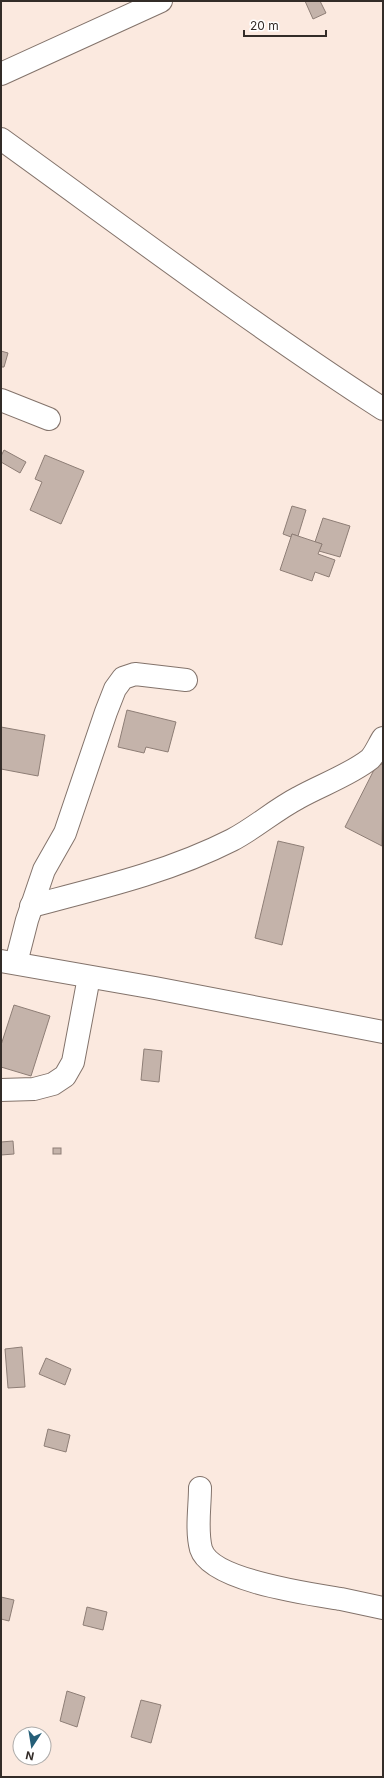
<svg xmlns="http://www.w3.org/2000/svg" width="384" height="1778" font-family="Inter,sans-serif">
  <style>
    .building { fill: #c4b3aa; stroke: #8e7e76 }
    .lines { fill: none; stroke-linecap: round; stroke-linejoin: round }
    .minor-casing { stroke: #83736b; stroke-width: 24 }
    .minor { stroke: #fff; stroke-width: 22 }
  </style>
  <rect width="100%" height="100%" fill="#fbe9df"/>
  <g class="building">
    <path d="M 305,1 L 320,1 L 326,13 L 313,19 Z"/>
    <path d="M 1,351 L 8,353 L 4,367 L 1,367 Z"/>
    <path d="M 4,450 L 26,462 L 20,473 L 1,462 L 1,456 Z"/>
    <path d="M 45,455 L 84,471 L 61,524 L 30,510 L 42,482 L 35,479 Z"/>
    <path d="M 292,506 L 306,510 L 298,536 L 292,534 L 291,537 L 283,534 Z"/>
    <path d="M 323,518 L 350,526 L 340,557 L 319,551 L 322,544 L 315,542 Z"/>
    <path d="M 292,534 L 322,544 L 318,554 L 335,560 L 329,577 L 315,572 L 312,581 L 280,570 Z"/>
    <path d="M 127,710 L 176,722 L 168,752 L 146,747 L 144,753 L 118,747 Z"/>
    <path d="M 1,727 L 45,735 L 38,776 L 1,769 Z"/>
    <path d="M 378,762 L 383,765 L 382,846 L 345,827 Z"/>
    <path d="M 278,841 L 304,847 L 282,945 L 255,938 Z"/>
    <path d="M 14,1005 L 50,1016 L 31,1076 L 1,1067 L 1,1045 Z"/>
    <path d="M 144,1049 L 162,1051 L 159,1082 L 141,1080 Z"/>
    <path d="M 13,1141 L 14,1154 L 1,1155 L 1,1142 Z"/>
    <rect x="53" y="1148" width="8" height="6"/>
    <path d="M 22,1347 L 25,1387 L 8,1388 L 5,1349 Z"/>
    <path d="M 46,1358 L 71,1369 L 65,1385 L 39,1374 Z"/>
    <path d="M 48,1429 L 70,1435 L 66,1452 L 44,1446 Z"/>
    <path d="M 1,1597 L 14,1600 L 9,1621 L 1,1619 Z"/>
    <path d="M 87,1607 L 107,1612 L 103,1630 L 83,1625 Z"/>
    <path d="M 67,1691 L 85,1697 L 77,1727 L 60,1721 Z"/>
    <path d="M 141,1700 L 161,1705 L 151,1743 L 131,1737 Z"/>
  </g>
  <g class="lines">
    <defs>
      <g id="minor">
        <path d="M 1,74 L 161,1"/>
        <path d="M 1,139 C 127,230 253,325 383,409"/>
        <path d="M 1,400 L 49,419"/>
        <path d="M 31,906 C 100,888 169,872 232,840 C 255,828 275,810 298,798 C 321,785 350,775 370,759 C 375,754 379,744 383,738"/>
        <path d="M 1,961 L 155,988 L 383,1032"/>
        <path d="M 16,963 L 27,920 L 44,870 L 65,833 L 106,712 L 115,689 L 123,678 L 135,674 L 186,680"/>
        <path d="M 1,1090 L 34,1089 L 53,1084 L 65,1076 L 73,1062 L 89,977"/>
        <path d="M 200,1488 C 200,1507 196,1530 201,1549 C 211,1581 311,1594 341,1599 C 355,1602 369,1605 383,1608"/>
      </g>
    </defs>
    <use href="#minor" class="minor-casing"/>
    <use href="#minor" class="minor"/>
  </g>
  <rect width="384" height="1778" fill="none" stroke="#332c28" stroke-width="4"/>
  <g transform="translate(32 1746) rotate(192)"><circle r="19" fill="#ffffff" stroke="#adaba9"/>
  <path d="M0-3L7 15L0 10L-7 15Z" fill="#255f78"/>
  <text y="-6" font-size="11" font-weight="bold" text-anchor="middle" fill="#332c28">N</text>
  </g>
  <path d="M244 30v6h82v-6" fill="none" stroke="#332c28" stroke-width="2"/>
  <text x="250" y="30" font-size="12" fill="#332c28" stroke="#ffffff" stroke-width="3" paint-order="stroke">20 m</text>
</svg>
